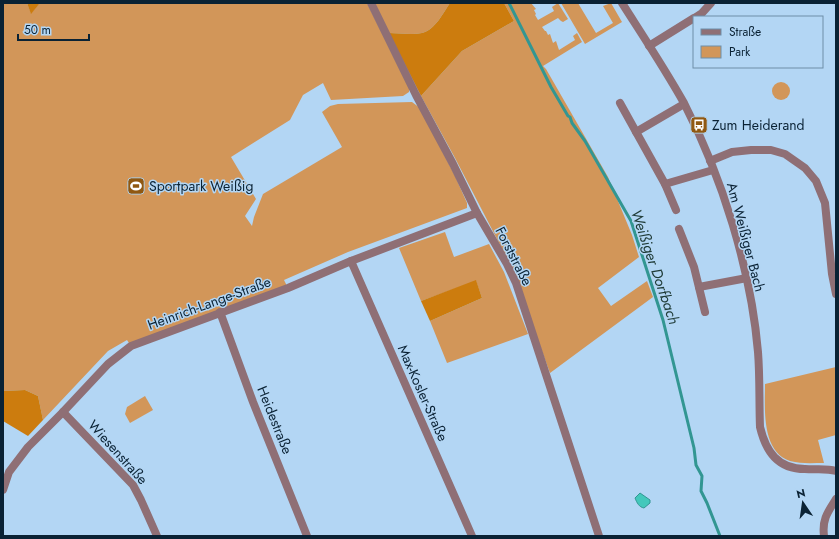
<svg xmlns="http://www.w3.org/2000/svg" width="839" height="539" font-family="Jost,sans-serif">
  <style>
    .green { fill: #d29659 }
    .forest { fill: #cc7c0e }
    .water { fill: #43c8bb; stroke: #329692 }
    .lines { fill: none; stroke-linecap: round; stroke-linejoin: round }
    .stream { stroke: #329692; stroke-width: 3 }
    .minor { stroke: #8f6f75; stroke-width: 8 }
    .labels { text-anchor: middle; stroke-width: 3; stroke-linejoin: round; paint-order: stroke }
    .poi-label { font-size: 14px; fill: #0a2234; stroke: #b3d6f4; text-anchor: start }
    .street-label { font-size: 14px; fill: #0a2234; stroke: #b3d6f4 }
    .water-label { font-size: 15px; font-style: italic; fill: #1f3b37; stroke: #b3d6f4 }
  </style>
  <rect width="100%" height="100%" fill="#b3d6f4"/>
  <g class="green">
    <path d="M 3,3 L 27,3 L 31,13 L 40,3 L 367,3 L 409,88 L 409,92 L 403,96 L 331,100 L 323,83 L 303,95 L 290,120 L 231,157 L 256,199 L 245,216 L 252,226 L 254,217 L 263,194 L 342,147 L 322,112 L 330,106 L 338,104 L 412,102 L 420,108 L 455,176 L 467,203 L 467,208 L 348,252 L 284,280 L 288,288 L 131,346 L 127,340 L 108,351 L 43,420 L 38,396 L 25,390 L 3,391 Z"/>
    <path d="M 375,3 L 450,3 C 443,13 435,30 422,33 C 412,35 400,33 389,33 Z"/>
    <path d="M 504,3 L 531,3 L 536,9 L 534,10 L 536,14 L 535,15 L 538,20 L 554,11 L 552,7 L 558,3 L 568,19 L 563,22 L 561,21 L 558,18 L 542,27 L 545,31 L 546,31 L 548,35 L 550,34 L 553,43 L 556,41 L 559,50 L 575,40 L 573,36 L 577,33 L 582,42 L 543,66 L 546,69 L 608,177 L 632,235 L 639,257 L 598,288 L 611,306 L 647,281 L 653,297 L 550,373 L 511,266 L 455,158 L 421,96 L 462,51 L 514,21 Z"/>
    <path d="M 561,3 L 578,3 L 596,33 L 613,23 L 603,6 L 611,3 L 622,22 L 585,44 Z"/>
    <circle cx="781" cy="91" r="9"/>
    <path d="M 445,232 L 454,257 L 489,244 L 504,272 L 528,334 L 447,363 L 430,321 L 482,298 L 476,281 L 421,301 L 399,248 Z"/>
    <path d="M 836,367 L 836,435 L 818,440 L 824,463 C 812,463 801,464 790,461 C 761,451 765,408 765,384 Z"/>
    <path d="M 145,396 L 153,410 L 130,423 L 125,414 L 127,407 Z"/>
  </g>
  <g class="forest">
    <path d="M 27,3 L 40,3 L 31,14 Z"/>
    <path d="M 450,3 L 504,3 L 514,21 L 462,51 L 421,96 L 389,33 C 400,33 412,35 422,33 C 435,30 443,13 450,3 Z"/>
    <path d="M 476,280 L 482,298 L 430,321 L 421,301 Z"/>
    <path d="M 25,390 L 38,396 L 43,420 L 28,436 L 3,421 L 3,391 Z"/>
  </g>
  <path class="water" d="M 640,493 L 650,500 L 650,503 L 644,508 C 639,507 637,503 635,498 Z"/>
  <g class="lines">
    <path class="stream" d="M 509,3 L 551,87 L 568,116 L 570,117 L 572,123 L 585,141 L 631,221 L 663,320 L 694,448 L 696,465 L 702,476 L 701,491 L 707,503 L 720,536"/>
    <g class="minor">
      <path d="M 371,3 L 416,95 L 453,164 L 477,213 L 507,264 L 516,283 L 599,536"/>
      <path d="M 622,3 C 643,36 665,69 684,103 C 722,177 751,269 758,352 C 760,377 759,402 760,427 C 766,452 778,469 805,469 C 816,470 826,468 836,471"/>
      <path d="M 696,17 L 702,13 L 711,3"/>
      <path d="M 649,46 L 694,18"/>
      <path d="M 620,103 L 665,184 L 676,210"/>
      <path d="M 636,132 L 684,104"/>
      <path d="M 710,161 L 732,152 L 751,150 L 771,150 L 785,154 L 805,168 L 816,181 L 825,203 L 832,274 L 836,294"/>
      <path d="M 665,184 L 713,170"/>
      <path d="M 679,229 L 694,267 L 705,312"/>
      <path d="M 351,261 L 472,536"/>
      <path d="M 699,287 L 747,278"/>
      <path d="M 220,312 L 253,402 L 307,536"/>
      <path d="M 63,412 L 133,485 L 141,500 L 157,536"/>
      <path d="M 3,490 L 9,472 L 28,447 L 63,412 L 108,364 L 131,346 L 288,288 L 351,261 L 477,213"/>
      <path d="M 824,536 C 822,520 827,513 836,499"/>
    </g>
  </g>
  <defs>
    <symbol id="bus-square" viewBox="-11 -11 22 22"><rect x="-9" y="-9" width="18" height="18" rx="4" fill="#905811" stroke="#b3d6f4"/><path d="M-5-6H5V4H4V6H2V4H-2V6H-4V4H-5ZM-3.5-4V0h7V-4ZM-3.5 1.2v1.5H-2V1.2ZM2 1.2v1.5H3.5V1.2Z" fill="#fff"/></symbol>
    <symbol id="stadium-square" viewBox="-11 -11 22 22"><rect x="-9" y="-9" width="18" height="18" rx="4" fill="#905811" stroke="#b3d6f4"/><path d="M0-5a6.5 5 0 1 0 0 10a6.5 5 0 1 0 0-10ZM-3.5-1.8h7v3.6h-7Z" fill="#fff"/></symbol>
  </defs>
  <g fill-rule="evenodd">
    <use href="#bus-square" x="689" y="115" width="20" height="20"/>
    <use href="#stadium-square" x="126" y="176" width="20" height="20"/>
  </g>
  <g class="labels">
    <g class="poi-label">
      <text x="712" y="130">Zum Heiderand</text>
      <text x="149" y="191">Sportpark Weißig</text>
    </g>
    <g class="street-label">
      <text transform="translate(746 237) rotate(75)" y="5">Am Weißiger Bach</text>
      <text transform="translate(514 256) rotate(63)" y="5">Forststraße</text>
      <text transform="translate(209 303) rotate(-20)" y="5">Heinrich-Lange-Straße</text>
      <text transform="translate(423 393) rotate(66)" y="5">Max-Kosler-Straße</text>
      <text transform="translate(275 420) rotate(68)" y="5">Heidestraße</text>
      <text transform="translate(118 452) rotate(48)" y="5">Wiesenstraße</text>
    </g>
    <g class="water-label">
      <text transform="translate(655 267) rotate(71)" y="5">Weißiger Dorfbach</text>
    </g>
  </g>
  <rect width="839" height="539" fill="none" stroke="#0a2234" stroke-width="8"/>
  <rect x="693" y="16" width="130" height="52" fill="#b3d6f4" stroke="#6f8ea7"/>
  <rect x="701" y="29" width="20" height="6" fill="#8f6f75" stroke="#6f8ea7"/>
  <text x="729" y="36" font-size="12" fill="#0a2234">Straße</text>
  <rect x="701" y="46" width="20" height="12" fill="#d29659" stroke="#6f8ea7"/>
  <text x="729" y="56" font-size="12" fill="#0a2234">Park</text>
  <g transform="translate(803 503) rotate(347)" stroke="#b3d6f4" stroke-width="3" paint-order="stroke">
  <path d="M0-3L7 15L0 10L-7 15Z" fill="#0a2234"/>
  <text y="-6" font-size="11" font-weight="bold" text-anchor="middle" fill="#0a2234">N</text>
  </g>
  <path d="M18 34v6h71v-6" fill="none" stroke="#0a2234" stroke-width="2"/>
  <text x="24" y="34" font-size="12" fill="#0a2234" stroke="#b3d6f4" stroke-width="3" paint-order="stroke">50 m</text>
</svg>
